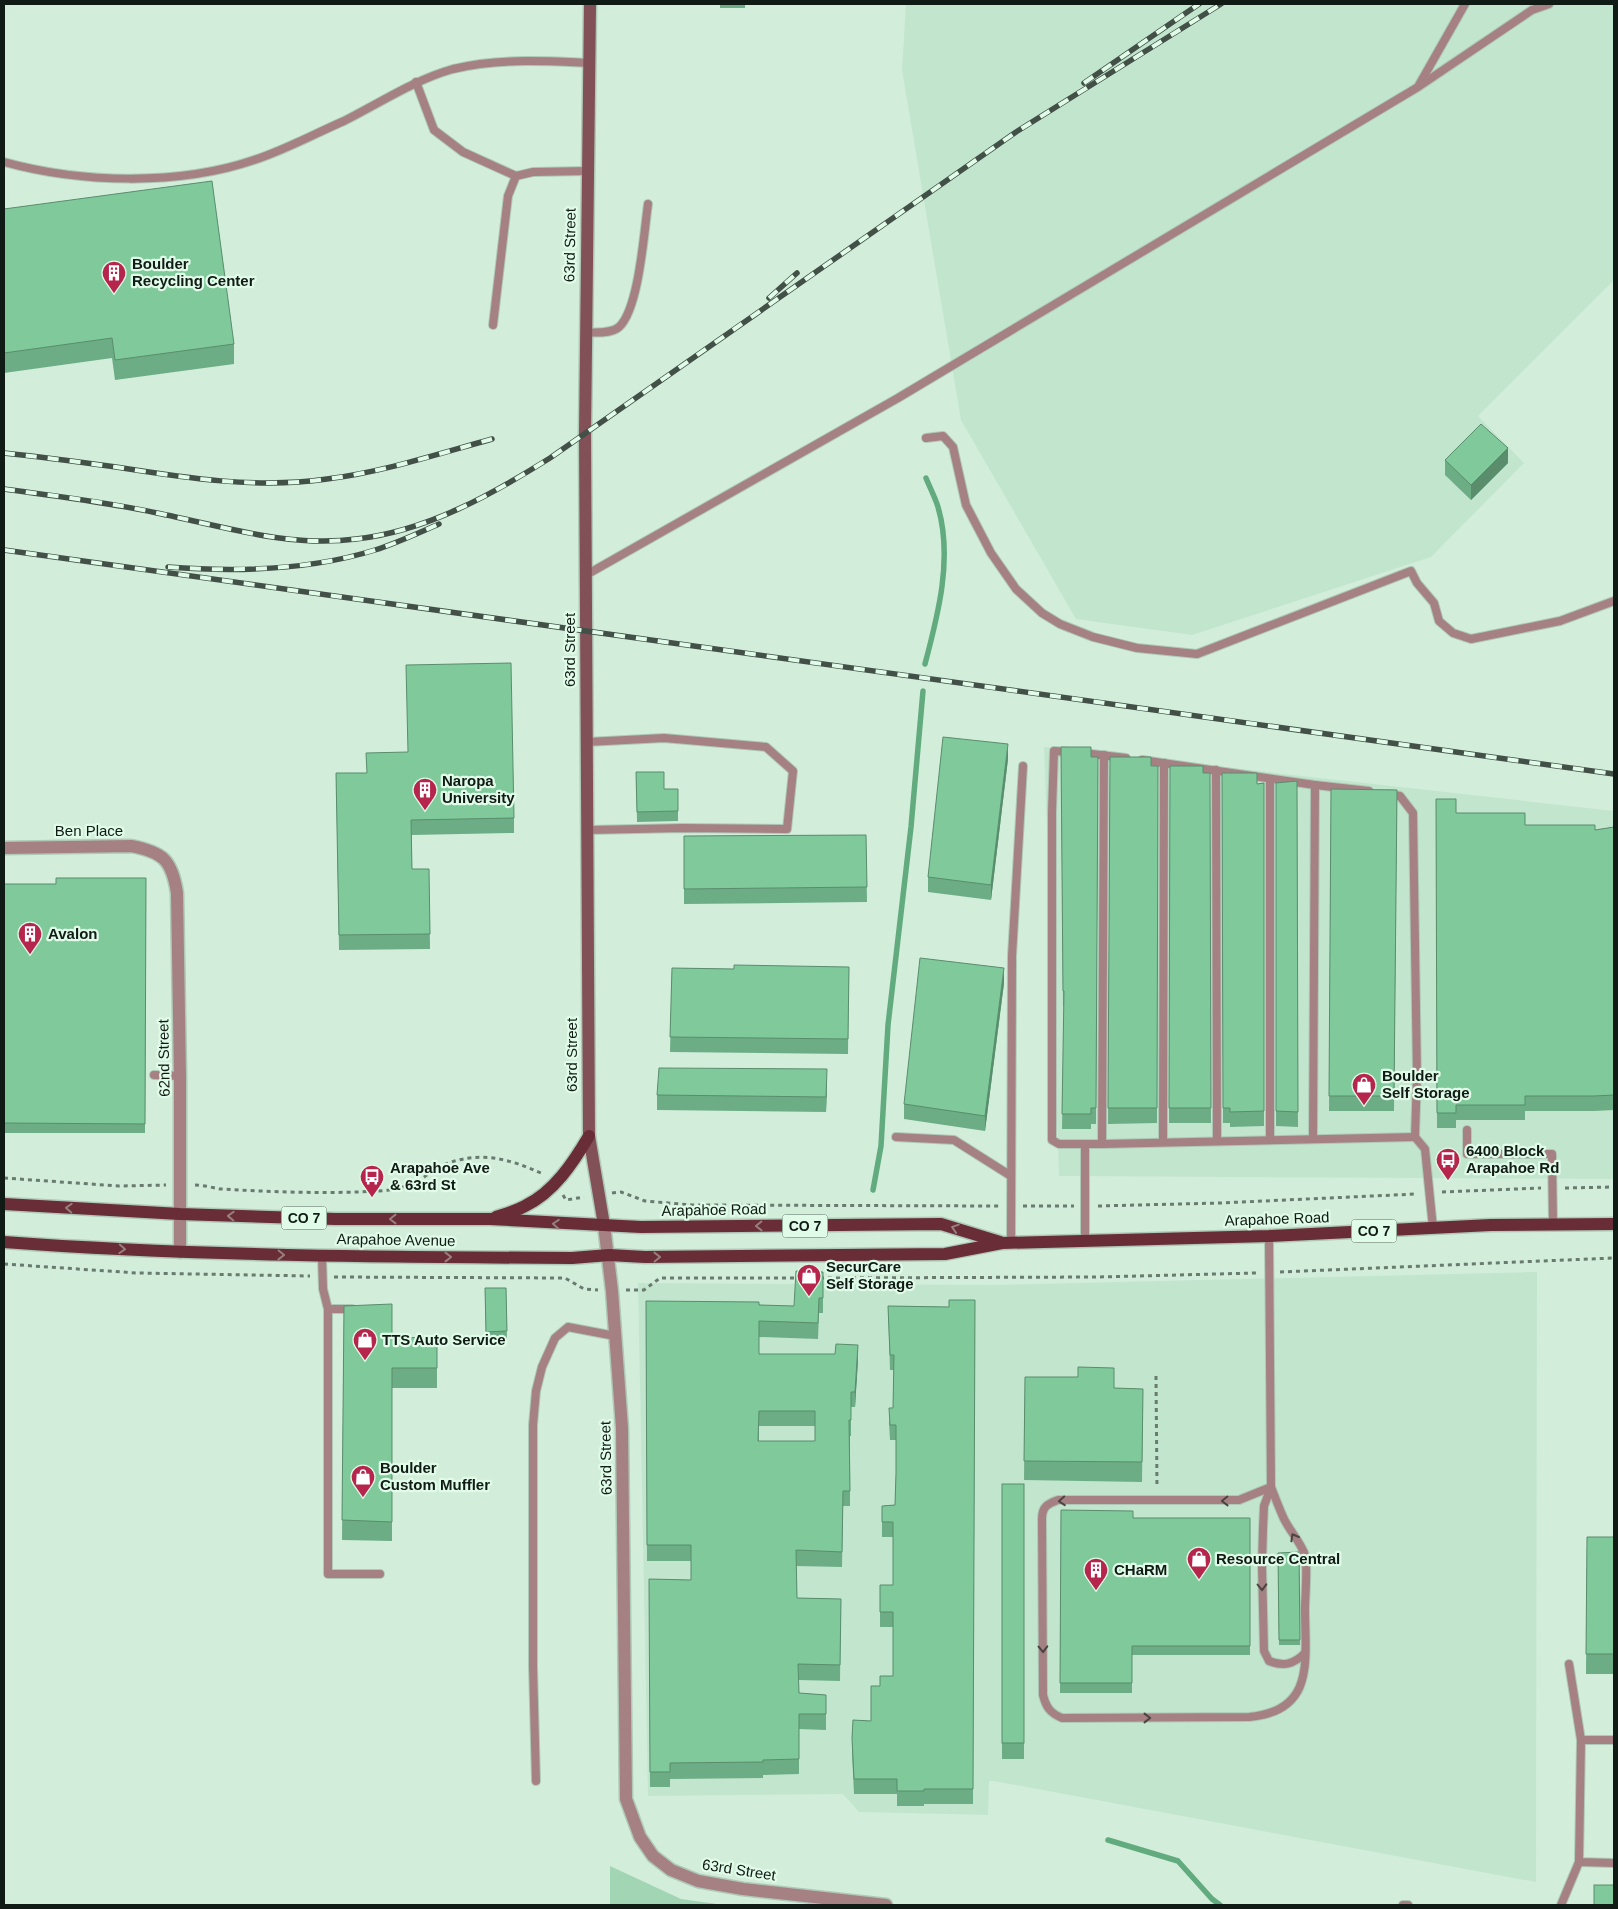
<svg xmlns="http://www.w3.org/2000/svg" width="1618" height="1909" font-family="Arial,sans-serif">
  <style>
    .built { fill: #c2e5ce }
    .green { fill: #a1d5b3 }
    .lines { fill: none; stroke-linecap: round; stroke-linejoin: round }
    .stream { stroke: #61ab7e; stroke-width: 5.5 }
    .lane-casing { stroke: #afc8b7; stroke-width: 10 }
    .street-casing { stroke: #afc8b7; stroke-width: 15 }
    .secondary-casing { stroke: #afc8b7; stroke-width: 15 }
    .primary-casing { stroke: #afc8b7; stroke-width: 15 }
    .path { stroke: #697b6f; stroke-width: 3; stroke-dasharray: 4 4; stroke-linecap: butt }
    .lane { stroke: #a58184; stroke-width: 8 }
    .street { stroke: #a58184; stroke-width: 12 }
    .secondary { stroke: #825057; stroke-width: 12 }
    .primary { stroke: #682d37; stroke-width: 12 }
    .rail-casing { stroke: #425047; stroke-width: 5.5 }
    .rail { stroke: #e0fbe8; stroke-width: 4; stroke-dasharray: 11; stroke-linecap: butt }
    .wall { fill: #6dad85; fill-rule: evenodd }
    .shaded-wall { fill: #598d6c }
    .building { fill: #7fc99b; stroke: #598d6c; fill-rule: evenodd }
    .oneway { stroke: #987f7e }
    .oneway2 { stroke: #4c4441 }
    .labels { text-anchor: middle; stroke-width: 4.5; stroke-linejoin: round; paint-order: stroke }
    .shield { fill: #e0fbe8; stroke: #4f5e54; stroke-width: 1 }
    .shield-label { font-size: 14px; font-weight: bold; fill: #111b15 }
    .street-label { font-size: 15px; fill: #111b15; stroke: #e0fbe8 }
    .poi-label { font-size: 15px; font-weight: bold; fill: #111b15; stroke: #e0fbe8; text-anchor: start }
  </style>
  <rect width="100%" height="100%" fill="#d2eedb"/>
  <g class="built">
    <path d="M 906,4 L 1614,4 L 1614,280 L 1478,416 L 1524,463 L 1431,557 L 1192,635 L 1076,619 L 961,420 L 902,70 Z"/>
    <path d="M 1044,747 L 1614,811 L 1614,1179 L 1059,1176 Z"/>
    <path d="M 1537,1272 L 1536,1882 L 994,1781 L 989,1781 L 988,1815 L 859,1812 L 843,1794 L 648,1796 L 638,1283 L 993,1285 Z"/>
  </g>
  <path class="green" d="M 610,1866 L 681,1899 L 724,1905 L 610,1905 Z"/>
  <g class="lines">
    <g class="stream">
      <path d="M 925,664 C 938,615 953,558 938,507 C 935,497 930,488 926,478"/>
      <path d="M 873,1190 L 881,1146 L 888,1025 L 911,827 L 923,691"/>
      <path d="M 1108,1840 L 1178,1861 L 1212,1899 L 1220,1905"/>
    </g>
    <defs>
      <g id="lane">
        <path d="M 416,82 L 434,130 L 463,152 L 516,176"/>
        <path d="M 1419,85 L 1465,4"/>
        <path d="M 4,162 C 80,183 178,186 254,160 C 285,150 314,134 344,121 C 380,103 414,80 453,69 C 498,58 543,61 589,63"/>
        <path d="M 493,325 L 508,196 L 516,176 L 533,172 L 587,171"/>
        <path d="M 586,333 C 596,332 611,334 619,327 C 639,309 644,232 648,204"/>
        <path d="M 926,438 L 943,436 L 953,447 L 966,505 L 991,553 L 1016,589 L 1042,613 L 1060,624 L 1093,637 L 1137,648 L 1197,654 L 1411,571 L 1417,583 L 1434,603 L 1439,621 L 1453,633 L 1471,639 L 1560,621 L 1614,601"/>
        <path d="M 586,575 L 898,398 L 1418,87 L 1532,10 L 1549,4"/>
        <path d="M 587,742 L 664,738 L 766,747 L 793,771 L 787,829 L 683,828 L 588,830"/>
        <path d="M 1071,752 L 1054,751 L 1052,812 L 1052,1140 L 1059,1144 L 1102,1144 L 1415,1137"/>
        <path d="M 1083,753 L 1126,758"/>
        <path d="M 1142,760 L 1315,785 L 1369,791"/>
        <path d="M 1216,770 L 1217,1141"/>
        <path d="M 1270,779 L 1270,1139"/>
        <path d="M 1388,794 L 1400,796 L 1413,813 L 1417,1076 L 1415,1137 L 1425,1149 L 1433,1228"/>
        <path d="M 154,1075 L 180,1076"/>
        <path d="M 1467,1130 L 1467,1154 L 1552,1154 L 1553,1224"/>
        <path d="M 896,1137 L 954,1140 L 1011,1176"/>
        <path d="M 1313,1138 L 1315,785"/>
        <path d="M 1163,1142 L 1164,763"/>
        <path d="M 1085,1144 L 1085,1241"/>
        <path d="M 1102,1144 L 1104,755"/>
        <path d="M 1269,1236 L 1271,1487 C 1275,1497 1279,1508 1284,1519 C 1290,1531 1301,1543 1305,1555 C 1308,1564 1305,1598 1305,1609 C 1305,1660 1316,1711 1249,1717 L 1062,1718 C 1050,1713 1046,1707 1043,1695 L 1042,1519 C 1042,1507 1047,1504 1058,1500 L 1239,1500 L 1271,1487"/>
        <path d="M 1011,1243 L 1012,956 L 1023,766"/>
        <path d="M 322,1256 L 323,1289 L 328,1309 L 352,1309"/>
        <path d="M 328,1309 L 328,1574 L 380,1574"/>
        <path d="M 1271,1487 L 1264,1506 L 1263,1529 L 1262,1565 L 1264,1651 L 1269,1661 C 1284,1667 1294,1664 1305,1653"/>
        <path d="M 1569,1664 L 1581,1740"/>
        <path d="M 1614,1740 L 1581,1740 L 1579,1862 L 1614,1863"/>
        <path d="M 536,1781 L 533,1666 L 533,1425 L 536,1391 L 542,1367 L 555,1338 L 568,1327 L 615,1336"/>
        <path d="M 1403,1905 L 1408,1905"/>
        <path d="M 1561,1905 L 1579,1862"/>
      </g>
      <g id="street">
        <path d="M 4,848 L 131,846 C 163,852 172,860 177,893 L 180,1076 L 180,1252"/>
        <path d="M 604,1225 L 612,1291 L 622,1428 L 626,1799 L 640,1837 L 653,1856 L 671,1870 L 698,1881 L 743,1889 L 886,1905"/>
      </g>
      <path id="secondary" d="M 590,4 L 585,434 L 589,1136 L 604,1225"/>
      <g id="primary">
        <path d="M 4,1204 L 180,1214 L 335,1219 L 490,1219 L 641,1227 L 941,1224 L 1000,1242"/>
        <path d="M 496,1217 C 505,1214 516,1211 525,1206 C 554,1192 573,1163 589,1136"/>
        <path d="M 4,1242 C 193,1256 382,1257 572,1258 L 609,1255 L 645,1257 L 945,1254 L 1002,1243 L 1269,1236 L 1491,1225 L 1614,1224"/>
      </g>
    </defs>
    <use href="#lane" class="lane-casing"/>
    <use href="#street" class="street-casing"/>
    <use href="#secondary" class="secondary-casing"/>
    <use href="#primary" class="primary-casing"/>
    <g class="path">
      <path d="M 4,1178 L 119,1186 L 166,1185"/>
      <path d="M 195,1185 C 204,1185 213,1188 221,1189 C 273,1192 326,1194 378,1191 C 388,1191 402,1188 411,1184 C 422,1181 430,1171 441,1166 C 478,1150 508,1158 543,1174"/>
      <path d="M 1565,1188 L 1614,1187"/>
      <path d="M 1442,1192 L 1541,1188"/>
      <path d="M 612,1193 L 621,1192 L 645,1201 L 692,1205 L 999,1206"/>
      <path d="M 563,1195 L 566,1200 L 584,1197"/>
      <path d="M 1023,1206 L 1074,1206"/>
      <path d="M 1098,1206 L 1220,1203 L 1416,1194"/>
      <path d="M 4,1264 L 137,1273 L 310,1276"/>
      <path d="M 1280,1272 L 1614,1258"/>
      <path d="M 334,1277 L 565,1278 L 584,1289 L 598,1290"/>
      <path d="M 820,1278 L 1098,1277 L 1256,1273"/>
      <path d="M 626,1290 L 644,1290 L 660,1278 L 799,1278"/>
      <path d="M 1156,1376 L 1157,1488"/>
    </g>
    <use href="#lane" class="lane"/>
    <use href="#street" class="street"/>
    <use href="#secondary" class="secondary"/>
    <use href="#primary" class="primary"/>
    <defs>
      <g id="rail">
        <path d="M 1084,83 L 1199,4"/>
        <path d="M 769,298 L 797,273"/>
        <path d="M 4,453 C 41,457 79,462 116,467 C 186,478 256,489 327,479 C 383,472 438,454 492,439"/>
        <path d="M 4,489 C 55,496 107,502 157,513 C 222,526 289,548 356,539 C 427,531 491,495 550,458 L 1016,132 L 1221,4"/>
        <path d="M 4,550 L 1614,774"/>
        <path d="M 168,567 C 234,572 311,570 375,550 C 397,543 418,533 439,524"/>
      </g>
    </defs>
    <use href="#rail" class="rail-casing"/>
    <use href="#rail" class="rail"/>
  </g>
  <g class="wall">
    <rect x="720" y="4" width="25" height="4"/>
    <path d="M 4,209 L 234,344 L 234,364 L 115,380 L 112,358 L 4,373 Z"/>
    <path d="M 1445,460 L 1508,463 L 1471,500 L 1445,475 Z"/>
    <path d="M 1061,747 L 1091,757 L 1098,757 L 1096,1124 L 1091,1124 L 1091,1129 L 1062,1129 L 1064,1006 L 1063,1006 Z"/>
    <path d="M 1110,757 L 1151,766 L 1158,766 L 1157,1123 L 1108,1124 Z"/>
    <path d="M 1008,759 L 991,900 L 928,892 L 928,877 Z"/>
    <path d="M 1170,766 L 1203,773 L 1210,773 L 1211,1123 L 1169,1123 Z"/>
    <path d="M 636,772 L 664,789 L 678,789 L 678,821 L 637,822 Z"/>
    <path d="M 336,773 L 514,818 L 514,833 L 412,835 L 412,869 L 429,869 L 430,949 L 339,950 Z"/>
    <path d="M 1222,773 L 1257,784 L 1264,783 L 1264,1126 L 1230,1127 L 1230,1123 L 1223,1123 Z"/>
    <path d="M 1297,781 L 1298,1127 L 1276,1126 L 1276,783 Z"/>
    <path d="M 1331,789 L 1397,790 L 1394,1111 L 1329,1111 Z"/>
    <path d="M 1436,799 L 1456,813 L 1525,825 L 1595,830 L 1614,827 L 1614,1110 L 1594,1111 L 1525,1111 L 1525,1120 L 1456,1120 L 1456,1128 L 1437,1128 Z"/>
    <path d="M 866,835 L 867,902 L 684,904 L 684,836 Z"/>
    <path d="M 146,878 L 145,1133 L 4,1133 L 4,884 L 56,884 Z"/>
    <path d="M 849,967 L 848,1054 L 670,1052 L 672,968 L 734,969 Z"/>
    <path d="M 1004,983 L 985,1131 L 904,1119 L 904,1104 Z"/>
    <path d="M 827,1084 L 826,1112 L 657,1110 L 657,1095 Z"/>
    <path d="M 823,1272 L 823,1313 L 819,1313 L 818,1339 L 759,1337 L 759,1354 L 858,1360 L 855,1407 L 851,1407 L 851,1436 L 850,1436 L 850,1506 L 843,1506 L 842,1567 L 796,1566 L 797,1598 L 841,1599 L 840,1681 L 798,1680 L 799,1693 L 826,1695 L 826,1730 L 799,1729 L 799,1774 L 763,1775 L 763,1778 L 670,1779 L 670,1787 L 650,1787 L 649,1579 L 691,1580 L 691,1561 L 647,1561 L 646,1301 L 794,1306 ZM 759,1426 L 815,1426 L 815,1441 L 759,1441 Z"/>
    <path d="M 485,1288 L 506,1288 L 507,1341 L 486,1342 Z"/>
    <path d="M 975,1300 L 973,1804 L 924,1804 L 924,1806 L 897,1806 L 897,1794 L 854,1794 L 852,1753 L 853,1720 L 871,1721 L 880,1686 L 893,1676 L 893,1627 L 880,1627 L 880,1585 L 893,1585 L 893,1537 L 882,1537 L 882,1506 L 895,1505 L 896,1473 L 896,1440 L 890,1440 L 889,1423 L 893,1408 L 894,1370 L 890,1370 L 888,1306 L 949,1307 Z"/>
    <path d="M 344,1306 L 392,1339 L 437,1336 L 437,1388 L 392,1388 L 392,1541 L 342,1540 Z"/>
    <path d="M 1025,1377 L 1114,1388 L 1143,1389 L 1142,1482 L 1024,1480 Z"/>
    <rect x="1002" y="1484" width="22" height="275"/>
    <path d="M 1061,1510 L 1133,1518 L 1250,1518 L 1250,1655 L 1132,1655 L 1132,1693 L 1060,1693 Z"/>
    <path d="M 1587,1537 L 1614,1537 L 1614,1674 L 1586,1674 Z"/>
    <path d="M 1299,1552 L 1300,1645 L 1279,1645 L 1278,1553 Z"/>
  </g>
  <g class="shaded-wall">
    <path d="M 1508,448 L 1508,463 L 1471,500 L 1471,485 Z"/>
    <path d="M 1008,744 L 1008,759 L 991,900 L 991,885 Z"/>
    <path d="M 1004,968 L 1004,983 L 985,1131 L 985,1116 Z"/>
    <path d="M 827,1069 L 827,1084 L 826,1112 L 826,1097 Z"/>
    <path d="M 858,1345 L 858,1360 L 855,1407 L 855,1392 Z"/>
  </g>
  <g class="building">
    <path d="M 212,181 L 234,344 L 115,360 L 112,338 L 4,353 L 4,209 Z"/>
    <path d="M 1481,424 L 1508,448 L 1471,485 L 1445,460 Z"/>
    <path d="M 511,663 L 514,818 L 411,820 L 412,869 L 429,869 L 430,934 L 339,935 L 336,773 L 367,773 L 366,753 L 408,752 L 406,665 Z"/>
    <path d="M 943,737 L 1008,744 L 991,885 L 928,877 Z"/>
    <path d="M 1061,747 L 1091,747 L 1091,757 L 1098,757 L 1096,1108 L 1091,1108 L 1091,1114 L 1062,1114 L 1064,991 L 1063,991 Z"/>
    <path d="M 1110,757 L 1151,757 L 1151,766 L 1158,766 L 1157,1108 L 1108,1108 Z"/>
    <path d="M 1170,766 L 1203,766 L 1203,773 L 1210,773 L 1211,1108 L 1169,1108 Z"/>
    <path d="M 636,772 L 664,772 L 664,789 L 678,789 L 678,811 L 637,812 Z"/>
    <path d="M 1222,773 L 1257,773 L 1257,784 L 1264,783 L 1264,1111 L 1230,1112 L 1230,1108 L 1223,1108 Z"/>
    <path d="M 1297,781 L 1298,1112 L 1276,1111 L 1276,783 Z"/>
    <path d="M 1331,789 L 1397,790 L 1394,1096 L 1329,1096 Z"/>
    <path d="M 1436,799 L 1456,799 L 1456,813 L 1525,813 L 1525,825 L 1595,825 L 1595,830 L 1614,827 L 1614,1095 L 1594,1096 L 1525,1096 L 1525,1105 L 1456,1105 L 1456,1113 L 1437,1113 Z"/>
    <path d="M 866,835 L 867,887 L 684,889 L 684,836 Z"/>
    <path d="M 56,878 L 146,878 L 145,1124 L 4,1123 L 4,884 L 56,884 Z"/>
    <path d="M 920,958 L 1004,968 L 985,1116 L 904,1104 Z"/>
    <path d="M 734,965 L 849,967 L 848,1039 L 670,1037 L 672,968 L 734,969 Z"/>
    <path d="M 659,1068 L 827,1069 L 826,1097 L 657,1095 Z"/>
    <path d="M 796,1271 L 823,1272 L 823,1298 L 819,1298 L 818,1323 L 759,1321 L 759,1354 L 835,1354 L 836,1344 L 858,1345 L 855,1392 L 851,1392 L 851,1420 L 849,1420 L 850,1491 L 843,1491 L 842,1552 L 796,1550 L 797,1598 L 841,1599 L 840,1665 L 798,1664 L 799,1693 L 826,1695 L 826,1714 L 799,1714 L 799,1759 L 763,1760 L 763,1762 L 670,1763 L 670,1772 L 650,1772 L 649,1579 L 691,1580 L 691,1545 L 647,1545 L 646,1301 L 759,1302 L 759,1305 L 794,1306 ZM 759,1411 L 815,1411 L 815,1441 L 758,1441 Z"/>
    <path d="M 485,1288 L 506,1288 L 507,1331 L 486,1332 Z"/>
    <path d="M 949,1300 L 975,1300 L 973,1789 L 924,1789 L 924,1791 L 897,1791 L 897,1779 L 854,1779 L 852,1738 L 853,1720 L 871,1721 L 871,1686 L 880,1686 L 880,1676 L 893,1676 L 893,1612 L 880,1612 L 880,1585 L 893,1585 L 893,1522 L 882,1522 L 882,1506 L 895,1505 L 896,1473 L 896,1425 L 890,1425 L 889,1408 L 893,1408 L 894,1355 L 890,1355 L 888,1306 L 949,1307 Z"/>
    <path d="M 392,1304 L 392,1339 L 437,1336 L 437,1368 L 392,1368 L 392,1522 L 342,1520 L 344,1306 Z"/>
    <path d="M 1078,1367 L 1114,1368 L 1114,1388 L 1143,1389 L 1142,1462 L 1024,1461 L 1025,1377 L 1078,1377 Z"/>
    <rect x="1002" y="1484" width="22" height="259"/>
    <path d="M 1061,1510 L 1133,1511 L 1133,1518 L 1250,1518 L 1250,1646 L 1132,1646 L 1132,1683 L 1060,1683 Z"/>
    <path d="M 1587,1537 L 1614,1537 L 1614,1654 L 1586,1654 Z"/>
    <path d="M 1299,1552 L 1300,1640 L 1279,1640 L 1278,1553 Z"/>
    <rect x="1594" y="1885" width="20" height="20"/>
  </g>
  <defs><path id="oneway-chevron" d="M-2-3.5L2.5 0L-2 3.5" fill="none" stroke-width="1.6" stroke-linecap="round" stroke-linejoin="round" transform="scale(1.25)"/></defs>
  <g class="oneway">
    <use href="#oneway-chevron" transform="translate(69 1208) rotate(-177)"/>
    <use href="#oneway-chevron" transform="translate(231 1216) rotate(-178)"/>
    <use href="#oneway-chevron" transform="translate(393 1219) rotate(-180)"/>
    <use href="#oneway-chevron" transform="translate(556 1224) rotate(-176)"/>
    <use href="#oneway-chevron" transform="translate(759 1226) rotate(179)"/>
    <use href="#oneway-chevron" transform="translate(955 1228) rotate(-162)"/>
    <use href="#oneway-chevron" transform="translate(122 1249) rotate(3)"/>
    <use href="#oneway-chevron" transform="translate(281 1255) rotate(1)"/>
    <use href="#oneway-chevron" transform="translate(448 1257)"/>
    <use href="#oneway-chevron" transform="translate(657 1257) rotate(-1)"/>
  </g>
  <g class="oneway2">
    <use href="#oneway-chevron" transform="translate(1062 1501) rotate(176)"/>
    <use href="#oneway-chevron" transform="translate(1225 1501) rotate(179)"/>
    <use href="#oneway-chevron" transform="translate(1294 1537) rotate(-119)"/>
    <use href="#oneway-chevron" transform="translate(1262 1587) rotate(89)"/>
    <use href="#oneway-chevron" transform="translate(1043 1649) rotate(89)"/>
    <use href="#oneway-chevron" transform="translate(1147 1718)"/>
  </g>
  <defs>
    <symbol id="building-pin" viewBox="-11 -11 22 30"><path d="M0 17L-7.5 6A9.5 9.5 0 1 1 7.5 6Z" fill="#b6254c" stroke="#e0fbe8"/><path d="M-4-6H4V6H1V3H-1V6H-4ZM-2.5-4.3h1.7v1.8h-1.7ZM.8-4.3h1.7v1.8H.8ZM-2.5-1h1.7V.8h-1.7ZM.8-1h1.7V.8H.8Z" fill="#fff"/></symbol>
    <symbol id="shop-pin" viewBox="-11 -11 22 30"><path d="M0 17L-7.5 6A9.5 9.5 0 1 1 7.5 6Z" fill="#b6254c" stroke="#e0fbe8"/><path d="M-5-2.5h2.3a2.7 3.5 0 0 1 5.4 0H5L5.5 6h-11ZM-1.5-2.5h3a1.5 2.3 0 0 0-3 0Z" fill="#fff"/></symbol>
    <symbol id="bus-pin" viewBox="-11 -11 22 30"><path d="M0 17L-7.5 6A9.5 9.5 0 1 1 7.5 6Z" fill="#b6254c" stroke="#e0fbe8"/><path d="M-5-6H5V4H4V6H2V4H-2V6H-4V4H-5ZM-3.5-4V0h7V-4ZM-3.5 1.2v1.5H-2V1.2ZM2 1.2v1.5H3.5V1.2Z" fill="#fff"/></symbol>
  </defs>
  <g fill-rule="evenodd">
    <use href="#building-pin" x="100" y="259" width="28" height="38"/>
    <use href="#building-pin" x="411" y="776" width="28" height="38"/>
    <use href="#building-pin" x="16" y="920" width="28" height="38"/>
    <use href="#shop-pin" x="1350" y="1071" width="28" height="38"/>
    <use href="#bus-pin" x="1434" y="1146" width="28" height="38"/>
    <use href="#bus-pin" x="358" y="1163" width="28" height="38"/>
    <use href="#shop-pin" x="795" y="1262" width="28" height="38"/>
    <use href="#shop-pin" x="351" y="1326" width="28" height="38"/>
    <use href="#shop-pin" x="349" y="1463" width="28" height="38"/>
    <use href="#shop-pin" x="1185" y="1545" width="28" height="38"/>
    <use href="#building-pin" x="1082" y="1556" width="28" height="38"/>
  </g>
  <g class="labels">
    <g class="shield">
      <rect x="281.5" y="1206.5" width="45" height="23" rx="4"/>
      <rect x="782.5" y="1214.5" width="45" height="23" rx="4"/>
      <rect x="1351.5" y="1219.5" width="45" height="23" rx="4"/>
    </g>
    <g class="shield-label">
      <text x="304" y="1223">CO 7</text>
      <text x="805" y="1231">CO 7</text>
      <text x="1374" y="1236">CO 7</text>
    </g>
    <g class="street-label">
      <text transform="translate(570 245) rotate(-89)" y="5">63rd Street</text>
      <text transform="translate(570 650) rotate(-90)" y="5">63rd Street</text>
      <text x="89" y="836">Ben Place</text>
      <text transform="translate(572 1055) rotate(-90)" y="5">63rd Street</text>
      <text transform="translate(164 1058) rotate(-91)" y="5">62nd Street</text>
      <text transform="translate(714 1210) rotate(-1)" y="5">Arapahoe Road</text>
      <text transform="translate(1277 1219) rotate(-2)" y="5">Arapahoe Road</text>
      <text transform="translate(396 1240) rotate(1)" y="5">Arapahoe Avenue</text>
      <text transform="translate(606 1458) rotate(-91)" y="5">63rd Street</text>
      <text transform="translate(739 1870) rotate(9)" y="5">63rd Street</text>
    </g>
    <g class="poi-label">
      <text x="132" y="269">Boulder<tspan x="132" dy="17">Recycling Center</tspan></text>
      <text x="442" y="786">Naropa<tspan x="442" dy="17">University</tspan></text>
      <text x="48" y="939">Avalon</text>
      <text x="1382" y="1081">Boulder<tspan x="1382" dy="17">Self Storage</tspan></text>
      <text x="1466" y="1156">6400 Block<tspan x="1466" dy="17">Arapahoe Rd</tspan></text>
      <text x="390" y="1173">Arapahoe Ave<tspan x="390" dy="17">&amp; 63rd St</tspan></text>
      <text x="826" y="1272">SecurCare<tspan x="826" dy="17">Self Storage</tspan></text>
      <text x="382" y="1345">TTS Auto Service</text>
      <text x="380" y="1473">Boulder<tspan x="380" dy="17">Custom Muffler</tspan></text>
      <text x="1216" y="1564">Resource Central</text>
      <text x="1114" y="1575">CHaRM</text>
    </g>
  </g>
  <rect width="1618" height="1909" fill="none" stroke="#111b15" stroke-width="10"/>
</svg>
